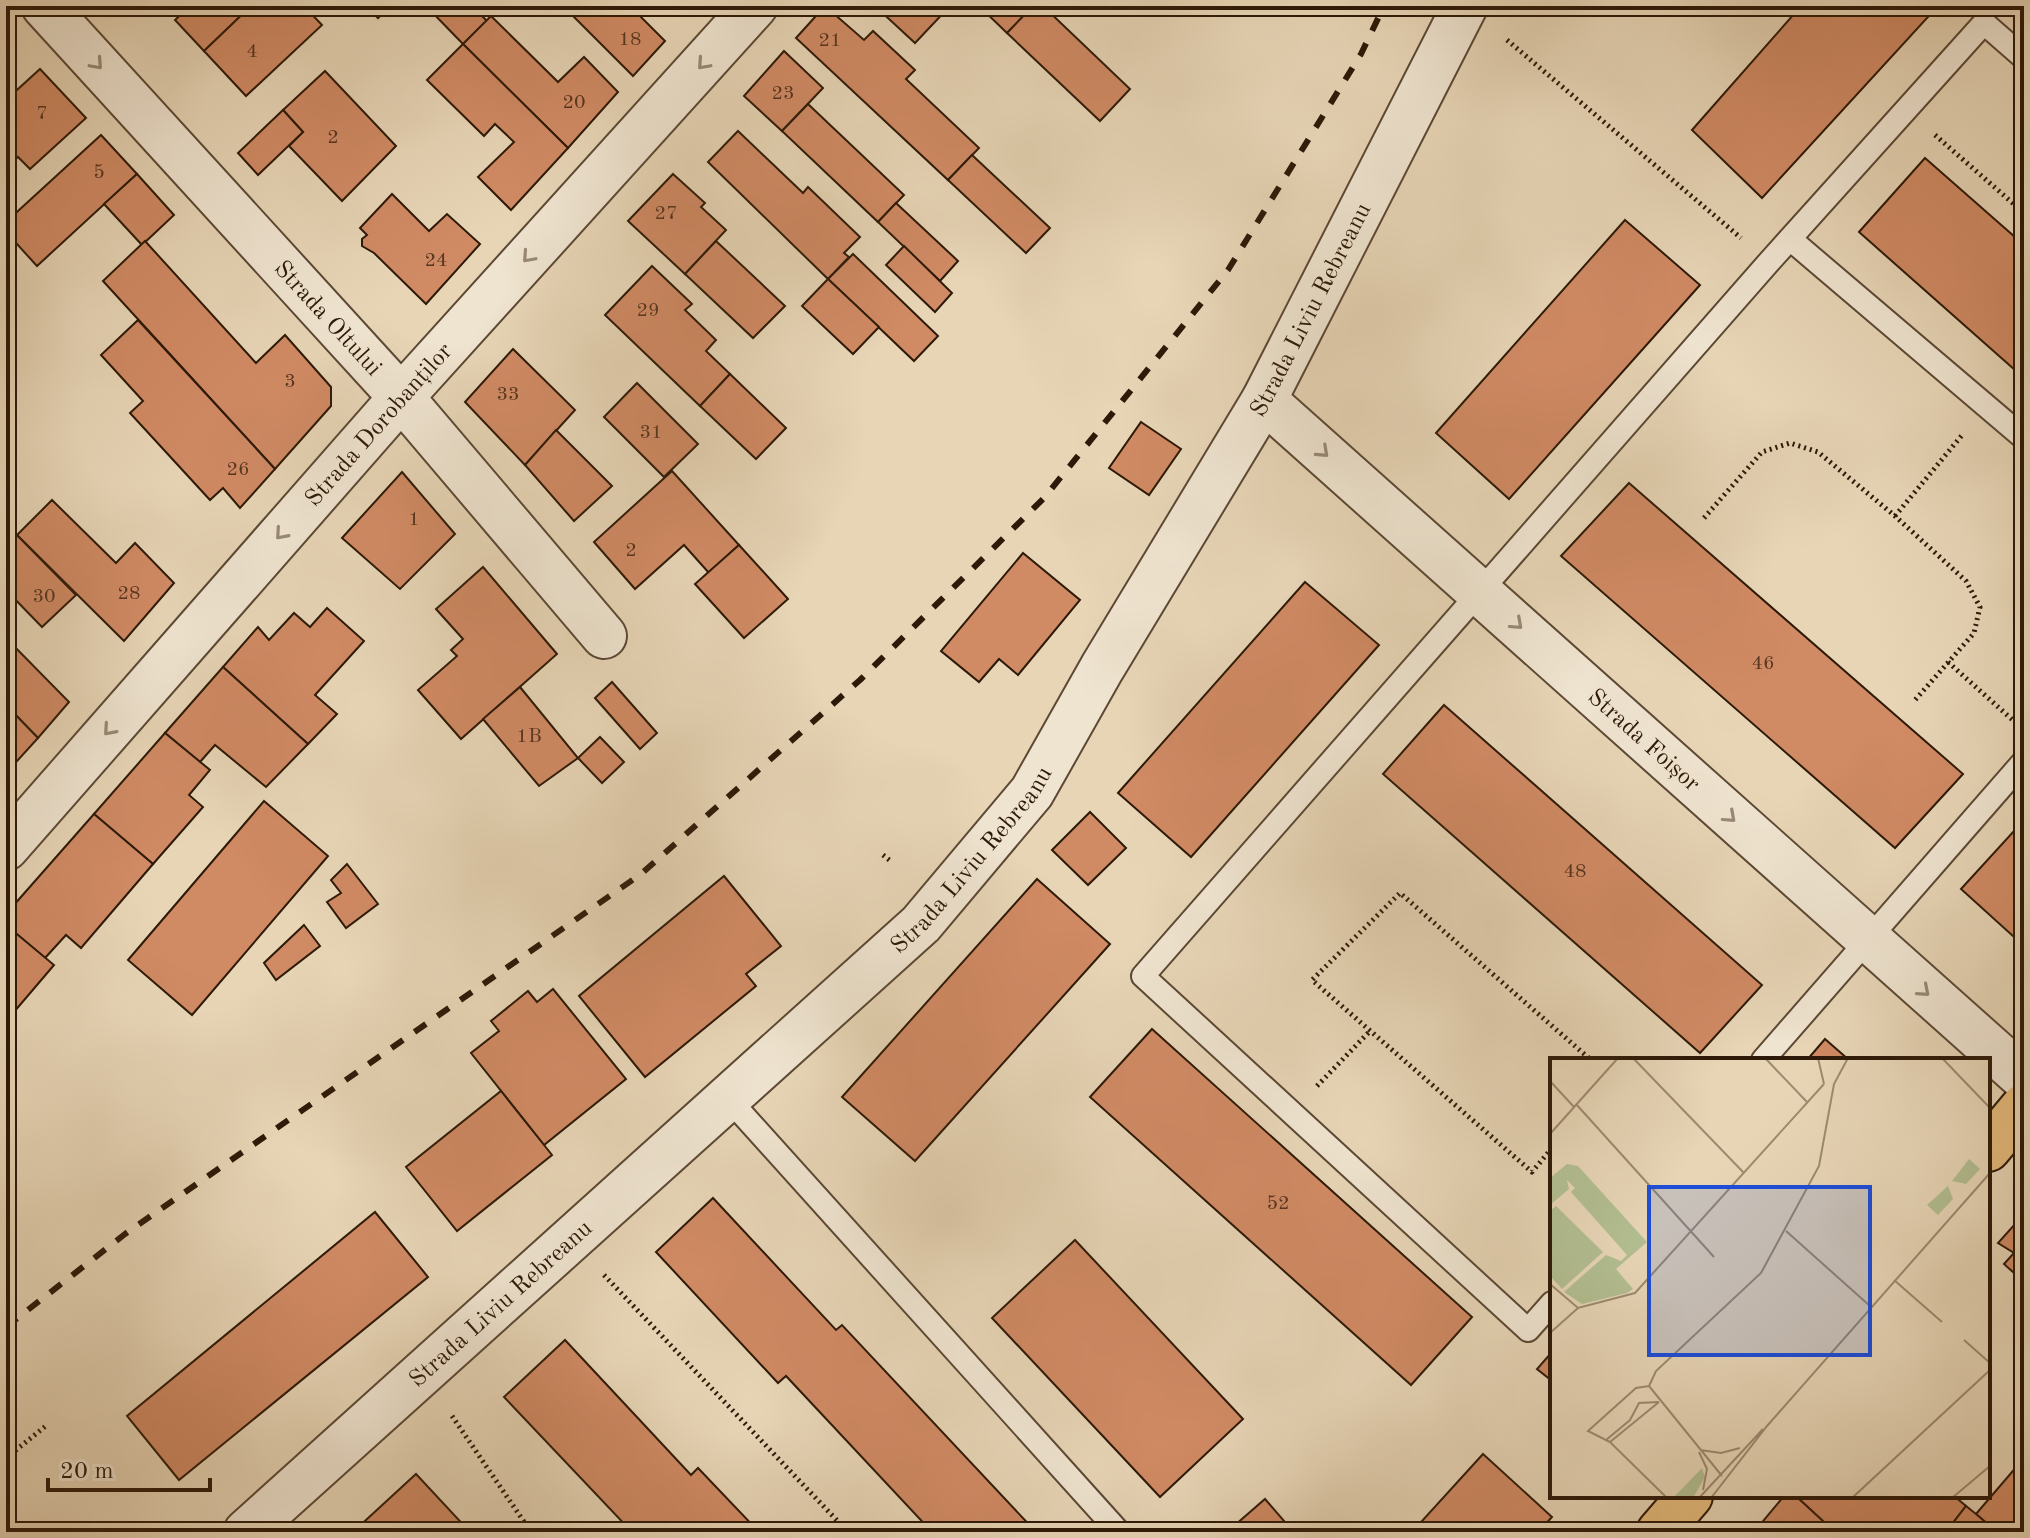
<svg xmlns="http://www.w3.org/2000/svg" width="2030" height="1538" font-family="'Old Standard TT',serif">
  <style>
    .building { fill: #d08a64; stroke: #2d1908; stroke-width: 2 }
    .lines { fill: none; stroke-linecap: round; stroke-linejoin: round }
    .service-casing { stroke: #5c4834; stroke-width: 26 }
    .minor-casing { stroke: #5c4834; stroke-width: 48 }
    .tertiary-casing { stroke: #5c4834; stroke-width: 48 }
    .primary-casing { stroke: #2d1908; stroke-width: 48 }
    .path { stroke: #2d1908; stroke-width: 5; stroke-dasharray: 2 4; stroke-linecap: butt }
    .service { stroke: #efe4d0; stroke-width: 22 }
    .minor { stroke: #efe4d0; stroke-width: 44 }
    .tertiary { stroke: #efe4d0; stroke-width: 44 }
    .primary { stroke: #e4ba7b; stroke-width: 44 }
    .rail { stroke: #2d1908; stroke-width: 6; stroke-dasharray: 14 14; stroke-linecap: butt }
    .oneway { stroke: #988976 }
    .labels { text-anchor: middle; stroke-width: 6; stroke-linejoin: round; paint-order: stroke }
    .number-label { font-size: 20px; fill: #56351f }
    .street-label { font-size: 24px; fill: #2d1908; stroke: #efe4d0 }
    .inset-road { fill: none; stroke: #9d8a70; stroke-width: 2 }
    .view { fill: #1d4ed8; fill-opacity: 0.15; stroke: #1d4ed8; stroke-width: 4 }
    .inset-edge { fill: none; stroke: #2d1908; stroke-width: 4 }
  </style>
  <rect width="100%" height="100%" fill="#e7d5b6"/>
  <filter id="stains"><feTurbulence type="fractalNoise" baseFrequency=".0025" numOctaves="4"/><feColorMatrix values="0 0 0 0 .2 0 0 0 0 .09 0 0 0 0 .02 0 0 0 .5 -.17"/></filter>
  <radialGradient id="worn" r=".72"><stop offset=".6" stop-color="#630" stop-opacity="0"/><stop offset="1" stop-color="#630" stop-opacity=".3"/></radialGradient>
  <g class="building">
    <path d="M 190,6 L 251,6 L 204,51 L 175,20 Z"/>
    <path d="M 251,6 L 304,6 L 322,25 L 246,96 L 204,51 Z"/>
    <path d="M 366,6 L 391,6 L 378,18 Z"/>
    <path d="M 426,6 L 472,6 L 487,21 L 463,44 Z"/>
    <path d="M 563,6 L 630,6 L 665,41 L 633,76 Z"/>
    <path d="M 825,6 L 864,40 L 873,31 L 915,70 L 906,79 L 979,148 L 948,180 L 796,38 Z"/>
    <path d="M 875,6 L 950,6 L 915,43 Z"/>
    <path d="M 979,6 L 1033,6 L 1007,33 Z"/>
    <path d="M 1033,6 L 1043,6 L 1130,89 L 1100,121 L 1007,33 Z"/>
    <path d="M 1801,6 L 1938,6 L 1762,198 L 1692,130 Z"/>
    <path d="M 491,16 L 558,82 L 584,57 L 618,92 L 568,148 L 463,44 Z"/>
    <path d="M 463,44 L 568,148 L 511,210 L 478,177 L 514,142 L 495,124 L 484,136 L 427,80 Z"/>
    <path d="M 784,51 L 823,88 L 782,131 L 744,96 Z"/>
    <path d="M 40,69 L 86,118 L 30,169 L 18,157 L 6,168 L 6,100 Z"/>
    <path d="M 325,71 L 396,146 L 342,201 L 289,146 L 303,132 L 283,110 Z"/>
    <path d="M 808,104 L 904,195 L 878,222 L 782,131 Z"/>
    <path d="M 283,110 L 303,132 L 258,175 L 238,153 Z"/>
    <path d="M 738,131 L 803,193 L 808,187 L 860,237 L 844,253 L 849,257 L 828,279 L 708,162 Z"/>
    <path d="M 101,135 L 137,174 L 37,266 L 6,232 L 6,222 Z"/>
    <path d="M 972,155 L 1050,228 L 1026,253 L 948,180 Z"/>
    <path d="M 1925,158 L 2024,245 L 2024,378 L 1859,232 Z"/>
    <path d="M 137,174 L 174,215 L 142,245 L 104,204 Z"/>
    <path d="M 673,174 L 705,203 L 701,207 L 726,230 L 685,274 L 628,221 Z"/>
    <path d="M 392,194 L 429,231 L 447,214 L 480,244 L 426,304 L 374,253 L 362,246 L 362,239 L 367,235 L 360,228 Z"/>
    <path d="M 896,203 L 958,261 L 940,281 L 878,222 Z"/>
    <path d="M 1625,220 L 1700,285 L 1509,499 L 1436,433 Z"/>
    <path d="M 145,241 L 256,363 L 285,335 L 331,387 L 331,406 L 275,469 L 103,281 Z"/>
    <path d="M 716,241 L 785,306 L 753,338 L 685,274 Z"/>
    <path d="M 904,246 L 952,293 L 935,312 L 886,265 Z"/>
    <path d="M 853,254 L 938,336 L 914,361 L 828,279 Z"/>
    <path d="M 652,266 L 692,304 L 685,310 L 716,340 L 706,351 L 730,374 L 700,406 L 605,315 Z"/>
    <path d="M 828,279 L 879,327 L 853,354 L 802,306 Z"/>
    <path d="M 138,320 L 275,469 L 240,508 L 223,488 L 210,500 L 130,413 L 143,401 L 101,355 Z"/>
    <path d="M 513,349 L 575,410 L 525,465 L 465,402 Z"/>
    <path d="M 730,374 L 786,428 L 756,459 L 700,406 Z"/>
    <path d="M 637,383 L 698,444 L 664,477 L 604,417 Z"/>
    <path d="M 1141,422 L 1181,449 L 1149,495 L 1109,468 Z"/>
    <path d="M 556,430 L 612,486 L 574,521 L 525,465 Z"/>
    <path d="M 672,471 L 739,545 L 709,573 L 684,545 L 635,589 L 594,542 Z"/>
    <path d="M 402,472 L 455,534 L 400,589 L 342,538 Z"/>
    <path d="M 1629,483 L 1963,774 L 1895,848 L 1561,556 Z"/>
    <path d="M 52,500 L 116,563 L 135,543 L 174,583 L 124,641 L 17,535 Z"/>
    <path d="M 6,524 L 76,595 L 42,627 L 6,590 Z"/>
    <path d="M 739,545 L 788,599 L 744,638 L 695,584 Z"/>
    <path d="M 1023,553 L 1080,600 L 1018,675 L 999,659 L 979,682 L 941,651 Z"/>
    <path d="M 483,567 L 557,654 L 461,739 L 418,690 L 457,656 L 451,650 L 463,639 L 436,609 Z"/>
    <path d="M 1305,582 L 1379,645 L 1191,857 L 1118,793 Z"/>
    <path d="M 327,608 L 364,641 L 315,695 L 337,714 L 308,744 L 223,667 L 258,627 L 269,640 L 294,613 L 310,627 Z"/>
    <path d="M 6,638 L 69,702 L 38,738 L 6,705 Z"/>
    <path d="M 223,667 L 308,744 L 266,787 L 215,745 L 200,762 L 165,733 Z"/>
    <path d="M 612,682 L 657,733 L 640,749 L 595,698 Z"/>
    <path d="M 520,687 L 578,758 L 539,786 L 483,719 Z"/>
    <path d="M 6,705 L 38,738 L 8,771 L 6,769 Z"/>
    <path d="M 1444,705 L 1762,985 L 1700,1053 L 1383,774 Z"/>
    <path d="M 165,733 L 210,770 L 189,795 L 203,807 L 153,864 L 94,814 Z"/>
    <path d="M 600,737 L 624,762 L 602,783 L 578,758 Z"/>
    <path d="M 264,801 L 328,856 L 192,1015 L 128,960 Z"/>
    <path d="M 1090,812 L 1126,848 L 1088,885 L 1052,850 Z"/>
    <path d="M 94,814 L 153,864 L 81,948 L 66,935 L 45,958 L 6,925 L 6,914 Z"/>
    <path d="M 2024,820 L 2024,946 L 1961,889 Z"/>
    <path d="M 347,864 L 378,904 L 346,928 L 327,902 L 341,893 L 331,880 Z"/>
    <path d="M 724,876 L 781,946 L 746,974 L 756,986 L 645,1077 L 579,996 Z"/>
    <path d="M 1037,879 L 1110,944 L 915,1161 L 842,1097 Z"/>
    <path d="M 6,925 L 54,965 L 14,1012 L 6,1004 Z"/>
    <path d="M 304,925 L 320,946 L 276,980 L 264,963 Z"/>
    <path d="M 553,989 L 626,1079 L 544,1145 L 471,1053 L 499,1031 L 491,1021 L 528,991 L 537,1002 Z"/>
    <path d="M 1152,1029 L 1472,1317 L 1411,1385 L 1090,1097 Z"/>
    <path d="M 1825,1039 L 1849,1060 L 1807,1060 Z"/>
    <path d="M 501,1091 L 552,1155 L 457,1231 L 406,1167 Z"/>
    <path d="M 713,1198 L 836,1330 L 842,1325 L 1036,1532 L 932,1532 L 786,1376 L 778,1383 L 656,1252 Z"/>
    <path d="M 375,1212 L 428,1277 L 179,1480 L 127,1416 Z"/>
    <path d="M 2024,1214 L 2024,1282 L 2004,1264 L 2014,1253 L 1998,1243 Z"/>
    <path d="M 1075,1240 L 1243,1419 L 1160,1497 L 992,1318 Z"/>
    <path d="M 565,1340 L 691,1475 L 698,1468 L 759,1532 L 646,1532 L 638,1524 L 631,1531 L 504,1397 Z"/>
    <path d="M 1552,1352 L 1552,1381 L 1537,1369 Z"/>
    <path d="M 1483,1454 L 1552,1517 L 1538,1532 L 1412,1532 Z"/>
    <path d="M 2024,1458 L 2024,1532 L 1997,1532 L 1976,1514 Z"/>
    <path d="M 416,1474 L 470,1532 L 355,1532 L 354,1531 Z"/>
    <path d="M 1784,1496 L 1796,1496 L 1835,1532 L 1754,1532 Z"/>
    <path d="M 1796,1496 L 1954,1496 L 1966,1506 L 1946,1532 L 1835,1532 Z"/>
    <path d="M 1265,1499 L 1291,1529 L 1287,1532 L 1227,1532 Z"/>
    <path d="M 1966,1506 L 1976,1514 L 1997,1532 L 1946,1532 Z"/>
    <path d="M 6,1510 L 25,1532 L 6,1532 Z"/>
  </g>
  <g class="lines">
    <defs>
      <g id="service">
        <path d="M 1790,239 L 2024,438"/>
        <path d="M 1763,1060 L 2024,761"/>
        <path d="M 726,1096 L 1119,1532"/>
        <path d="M 1552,1303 L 1528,1330 L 1143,976 L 1769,262 L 1984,23 L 2024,58"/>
      </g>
      <g id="minor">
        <path id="s1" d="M 44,6 L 401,397 L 604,636"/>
        <path id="s2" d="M 1264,400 L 2024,1078"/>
      </g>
      <g id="tertiary">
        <path id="s3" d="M 6,848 L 413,384 L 755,6"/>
        <path id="s4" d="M 246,1532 L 921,924 L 1032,792 L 1102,668 L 1264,400 L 1465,6"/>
      </g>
      <g id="primary">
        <path d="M 1988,1149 L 2024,1106"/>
        <path d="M 1659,1532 L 1690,1496"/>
      </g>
    </defs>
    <use href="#service" class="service-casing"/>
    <use href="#minor" class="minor-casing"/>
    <use href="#tertiary" class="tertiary-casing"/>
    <use href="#primary" class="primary-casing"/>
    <g class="path">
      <path d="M 1678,6 L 1794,14 L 1795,6"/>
      <path d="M 1507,40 L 1741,238"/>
      <path d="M 1935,135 L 2024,213"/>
      <path d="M 1895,516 L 1963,434"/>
      <path d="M 1704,518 L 1762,452 L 1790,443 L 1818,452 L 1895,516 L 1966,581 L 1980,607 L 1974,633 L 1915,700"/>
      <path d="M 1948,662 L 2016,723"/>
      <path d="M 883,855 L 892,862"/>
      <path d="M 1317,1086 L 1370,1031"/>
      <path d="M 1552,1148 L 1532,1172 L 1312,980 L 1400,893 L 1591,1060"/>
      <path d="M 604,1275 L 848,1532"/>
      <path d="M 452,1416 L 531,1532"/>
      <path d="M 6,1458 L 47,1425"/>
    </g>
    <use href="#service" class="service"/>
    <use href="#minor" class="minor"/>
    <use href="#tertiary" class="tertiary"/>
    <use href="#primary" class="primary"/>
    <path class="rail" d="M 6,1327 L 125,1234 L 641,874 L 860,680 L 1044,498 L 1228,270 L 1361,54 L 1384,6"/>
  </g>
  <defs><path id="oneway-chevron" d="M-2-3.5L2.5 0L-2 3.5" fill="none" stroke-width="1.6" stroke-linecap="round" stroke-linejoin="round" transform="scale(2)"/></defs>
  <g class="oneway">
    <use href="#oneway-chevron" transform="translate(97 64) rotate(48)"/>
    <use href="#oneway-chevron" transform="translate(703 64) rotate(132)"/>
    <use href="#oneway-chevron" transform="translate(528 257) rotate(132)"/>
    <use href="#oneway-chevron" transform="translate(1323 452) rotate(43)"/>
    <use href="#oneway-chevron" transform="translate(281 534) rotate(131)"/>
    <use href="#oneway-chevron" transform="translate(1517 624) rotate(42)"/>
    <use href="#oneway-chevron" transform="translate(109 730) rotate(131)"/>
    <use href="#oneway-chevron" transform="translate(1730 817) rotate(42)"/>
    <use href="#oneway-chevron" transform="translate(1924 991) rotate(41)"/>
  </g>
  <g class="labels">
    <g class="number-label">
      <text x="630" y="45">18</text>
      <text x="830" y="46">21</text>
      <text x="252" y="57">4</text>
      <text x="783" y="99">23</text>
      <text x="574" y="108">20</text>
      <text x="42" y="119">7</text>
      <text x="333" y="143">2</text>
      <text x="99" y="178">5</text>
      <text x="666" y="219">27</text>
      <text x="436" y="266">24</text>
      <text x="648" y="316">29</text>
      <text x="290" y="387">3</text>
      <text x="508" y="400">33</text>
      <text x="651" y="438">31</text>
      <text x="238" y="475">26</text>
      <text x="414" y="525">1</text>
      <text x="631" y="556">2</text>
      <text x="129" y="599">28</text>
      <text x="44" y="602">30</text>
      <text x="1763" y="669">46</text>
      <text x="529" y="742">1B</text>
      <text x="1575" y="877">48</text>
      <text x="1278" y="1209">52</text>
    </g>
    <g class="street-label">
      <text dy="8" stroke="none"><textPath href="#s4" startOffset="1638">Strada Liviu Rebreanu</textPath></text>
      <text dy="8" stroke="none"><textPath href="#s1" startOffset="422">Strada Oltului</textPath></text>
      <text dy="8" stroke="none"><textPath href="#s3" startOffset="564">Strada Dorobanților</textPath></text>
      <text dy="8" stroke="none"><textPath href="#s2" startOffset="510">Strada Foișor</textPath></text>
      <text dy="8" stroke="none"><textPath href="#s4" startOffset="990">Strada Liviu Rebreanu</textPath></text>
      <text dy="8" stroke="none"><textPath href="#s4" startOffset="342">Strada Liviu Rebreanu</textPath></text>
    </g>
  </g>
  <g transform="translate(1550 1058)">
    <rect width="440" height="440" fill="#e7d5b6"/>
    <path d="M 419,101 L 430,111 L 416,126 L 402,123 ZM 17,106 L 28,108 L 97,184 L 66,211 L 83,231 L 77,235 L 32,246 L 14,234 L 56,197 L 71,203 L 77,197 L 21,134 L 25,130 L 17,122 L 19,131 L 0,147 L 0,120 ZM 398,128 L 403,141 L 388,157 L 377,147 ZM 6,148 L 53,194 L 12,231 L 0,218 L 0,153 ZM 152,410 L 155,419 L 143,440 L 123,440 Z" fill="#b2be91"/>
    <path class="inset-road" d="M 83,0 L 194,115M 215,0 L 257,44M 268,0 L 274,26M 392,0 L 440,50M 0,23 L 24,49M 26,46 L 164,199M 0,76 L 68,0M 236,173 L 320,248M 344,222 L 392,264M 0,226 L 28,250 L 85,235 L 274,26M 0,275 L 28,250M 414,282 L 440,305M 99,328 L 106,313 L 211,215 L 269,108 L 284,26 L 298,0M 99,328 L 86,330 L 38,373 L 60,384 L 117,440M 99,328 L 172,418M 56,382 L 80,362 L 89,345 L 109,344M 60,384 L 109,344M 150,392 L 171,395 L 190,390M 149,394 L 157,411 L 153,432M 149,440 L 213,371M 161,440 L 217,368 L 440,115M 302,440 L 440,312M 402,440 L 440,408"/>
    <path class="view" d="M 99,129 L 320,129 L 320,297 L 99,297 Z"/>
    <rect width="440" height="440" class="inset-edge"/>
  </g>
  <rect width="2030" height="1538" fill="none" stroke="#e7d5b6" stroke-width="32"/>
  <rect x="8" y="8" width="2014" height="1522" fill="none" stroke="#2d1908" stroke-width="4"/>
  <rect x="16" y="16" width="1998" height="1506" fill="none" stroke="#2d1908" stroke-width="2"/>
  <path d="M48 1478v12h162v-12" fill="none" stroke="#2d1908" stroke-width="4"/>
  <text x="60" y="1478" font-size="24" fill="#2d1908" stroke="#efe4d0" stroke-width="6" paint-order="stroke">20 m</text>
  <rect width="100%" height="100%" filter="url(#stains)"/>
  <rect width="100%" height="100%" fill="url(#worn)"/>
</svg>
